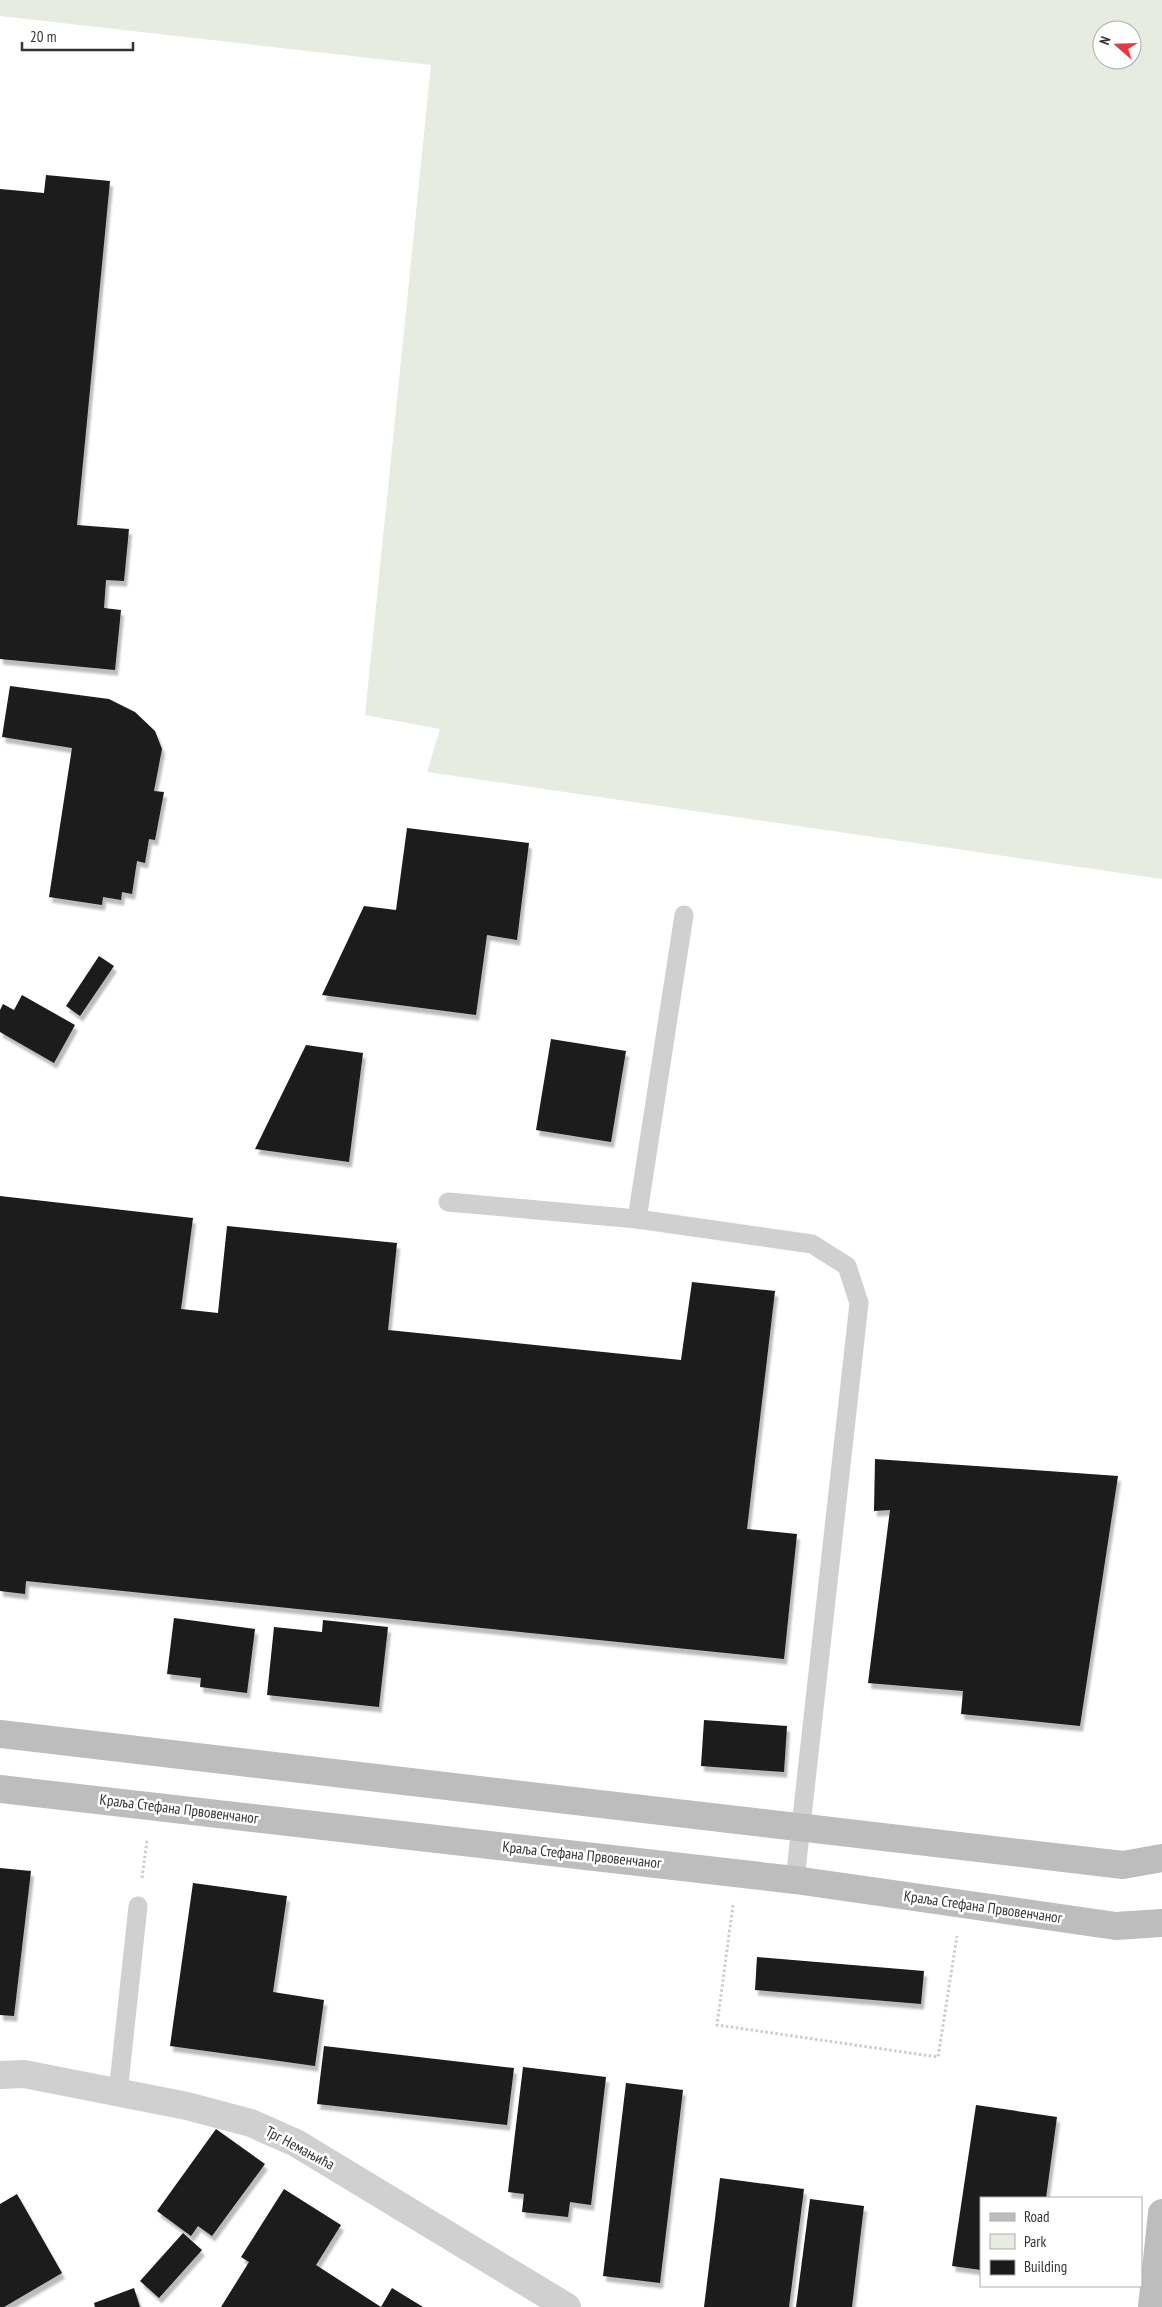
<svg xmlns="http://www.w3.org/2000/svg" width="1162" height="2307" font-family="'PT Sans Narrow',sans-serif">
  <style>
    .green { fill: #e6ecdf; fill-rule: evenodd }
    .building { fill: #1a1a1a; filter: url(#shadow) }
    .lines { fill: none; stroke-linecap: round; stroke-linejoin: round }
    .path { stroke: #cdcdcd; stroke-width: 3; stroke-dasharray: 2.5 2.5; stroke-linecap: butt }
    .lane { stroke: #d0d0d0; stroke-width: 19 }
    .street { stroke: #d0d0d0; stroke-width: 28 }
    .secondary { stroke: #bdbdbd; stroke-width: 28 }
    .labels { text-anchor: middle; stroke-width: 5; stroke-linejoin: round; paint-order: stroke }
    .street-label { font-size: 15px; fill: #333; stroke: #fff }
  </style>
  <defs>
    <filter id="shadow"><feDropShadow dx="3" dy="5.5" stdDeviation="1" flood-color="#0004"/></filter>
  </defs>
  <rect width="100%" height="100%" fill="#fff"/>
  <path class="green" d="M 0,0 L 1162,0 L 1162,879 L 427,772 L 440,729 L 365,715 L 431,65 L 0,16 ZM 1102,30 L 1132,30 L 1132,60 L 1102,60 Z"/>
  <g class="building">
    <path d="M 46,175 L 110,181 L 77,525 L 129,529 L 124,581 L 106,580 L 104,608 L 121,610 L 115,670 L 0,659 L 0,189 L 44,193 Z"/>
    <path d="M 10,686 L 109,699 L 135,712 L 155,731 L 162,749 L 154,791 L 164,792 L 155,840 L 149,839 L 145,863 L 137,861 L 132,894 L 122,892 L 121,900 L 103,897 L 102,905 L 49,897 L 72,748 L 2,737 Z"/>
    <path d="M 407,828 L 529,843 L 517,940 L 487,935 L 476,1015 L 322,995 L 364,906 L 396,910 Z"/>
    <path d="M 99,956 L 114,966 L 80,1016 L 66,1006 Z"/>
    <path d="M 22,995 L 75,1025 L 54,1063 L 0,1032 L 0,1010 L 3,1004 L 14,1010 Z"/>
    <path d="M 551,1039 L 626,1051 L 611,1142 L 536,1130 Z"/>
    <path d="M 306,1045 L 363,1053 L 349,1162 L 255,1149 Z"/>
    <path d="M 0,1196 L 193,1218 L 181,1309 L 218,1313 L 227,1226 L 397,1243 L 388,1330 L 408,1332 L 681,1360 L 692,1282 L 775,1291 L 747,1529 L 797,1534 L 784,1659 L 26,1581 L 25,1594 L 0,1591 Z"/>
    <path d="M 875,1459 L 1118,1476 L 1080,1726 L 961,1714 L 963,1691 L 868,1683 L 890,1510 L 874,1511 Z"/>
    <path d="M 174,1618 L 255,1629 L 247,1693 L 200,1687 L 201,1678 L 167,1674 Z"/>
    <path d="M 323,1620 L 388,1627 L 379,1707 L 267,1695 L 274,1627 L 322,1632 Z"/>
    <path d="M 704,1720 L 787,1726 L 784,1772 L 701,1766 Z"/>
    <path d="M 0,1868 L 31,1871 L 14,2016 L 0,2015 Z"/>
    <path d="M 193,1883 L 287,1896 L 273,1992 L 324,2000 L 315,2066 L 170,2046 Z"/>
    <path d="M 757,1957 L 924,1971 L 921,2004 L 755,1990 Z"/>
    <path d="M 324,2046 L 514,2068 L 507,2125 L 317,2104 Z"/>
    <path d="M 523,2067 L 606,2077 L 591,2205 L 570,2202 L 568,2217 L 522,2212 L 524,2194 L 508,2192 Z"/>
    <path d="M 626,2083 L 683,2090 L 660,2283 L 603,2276 Z"/>
    <path d="M 976,2105 L 1057,2117 L 1046,2198 L 981,2198 L 981,2270 L 952,2266 Z"/>
    <path d="M 216,2129 L 265,2164 L 212,2236 L 198,2226 L 191,2236 L 157,2211 Z"/>
    <path d="M 720,2178 L 804,2189 L 789,2307 L 704,2307 Z"/>
    <path d="M 284,2189 L 341,2225 L 316,2265 L 381,2307 L 392,2288 L 423,2307 L 221,2307 L 249,2262 L 241,2257 Z"/>
    <path d="M 17,2194 L 62,2273 L 4,2307 L 0,2307 L 0,2204 Z"/>
    <path d="M 810,2199 L 864,2206 L 852,2307 L 796,2307 Z"/>
    <path d="M 183,2233 L 202,2250 L 159,2298 L 140,2281 Z"/>
    <path d="M 134,2288 L 140,2307 L 95,2307 L 94,2303 Z"/>
  </g>
  <g class="lines">
    <g class="path">
      <path d="M 142,1878 L 147,1840"/>
      <path d="M 733,1905 L 717,2025 L 938,2057 L 957,1936"/>
    </g>
    <g class="lane">
      <path d="M 448,1202 L 637,1219 L 812,1244 L 847,1266 L 859,1303 L 795,1880"/>
      <path d="M 637,1219 L 684,915"/>
      <path d="M 118,2093 L 138,1906"/>
    </g>
    <path class="street" d="M 0,2075 L 24,2074 L 187,2106 L 251,2123 L 296,2143 L 567,2307"/>
    <g class="secondary">
      <path d="M 0,1734 L 1123,1865 L 1162,1858"/>
      <path d="M 0,1789 L 795,1880 L 1116,1926 L 1162,1923"/>
      <path d="M 1152,2307 L 1162,2213"/>
    </g>
  </g>
  <g class="labels">
    <g class="street-label">
      <text transform="translate(179 1809) rotate(7)" y="5">Краља Стефана Првовенчаног</text>
      <text transform="translate(582 1855) rotate(6)" y="5">Краља Стефана Првовенчаног</text>
      <text transform="translate(983 1907) rotate(8)" y="5">Краља Стефана Првовенчаног</text>
      <text transform="translate(300 2148) rotate(28)" y="5">Трг Немањића</text>
    </g>
  </g>
  <rect x="980" y="2197" width="162" height="90" fill="#ffffff" stroke="#adadad"/>
  <rect x="990" y="2213" width="25" height="8" fill="#bdbdbd" stroke="#adadad"/>
  <text x="1024" y="2222" font-size="15" fill="#333333">Road</text>
  <rect x="990" y="2234" width="25" height="15" fill="#e6ecdf" stroke="#adadad"/>
  <text x="1024" y="2247" font-size="15" fill="#333333">Park</text>
  <rect x="990" y="2260" width="25" height="15" fill="#1a1a1a" stroke="#adadad"/>
  <text x="1024" y="2272" font-size="15" fill="#333333">Building</text>
  <g transform="translate(1117 45) rotate(290)"><circle r="24" fill="#ffffff" stroke="#adadad"/>
  <path d="M0-4L9 19L0 12L-9 19Z" fill="#e63946"/>
  <text y="-8" font-size="14" font-weight="bold" text-anchor="middle" fill="#333333">N</text>
  </g>
  <path d="M22 42v8h111v-8" fill="none" stroke="#333333" stroke-width="2.5"/>
  <text x="30" y="42" font-size="15" fill="#333333" stroke="#ffffff" stroke-width="4" paint-order="stroke">20 m</text>
</svg>
